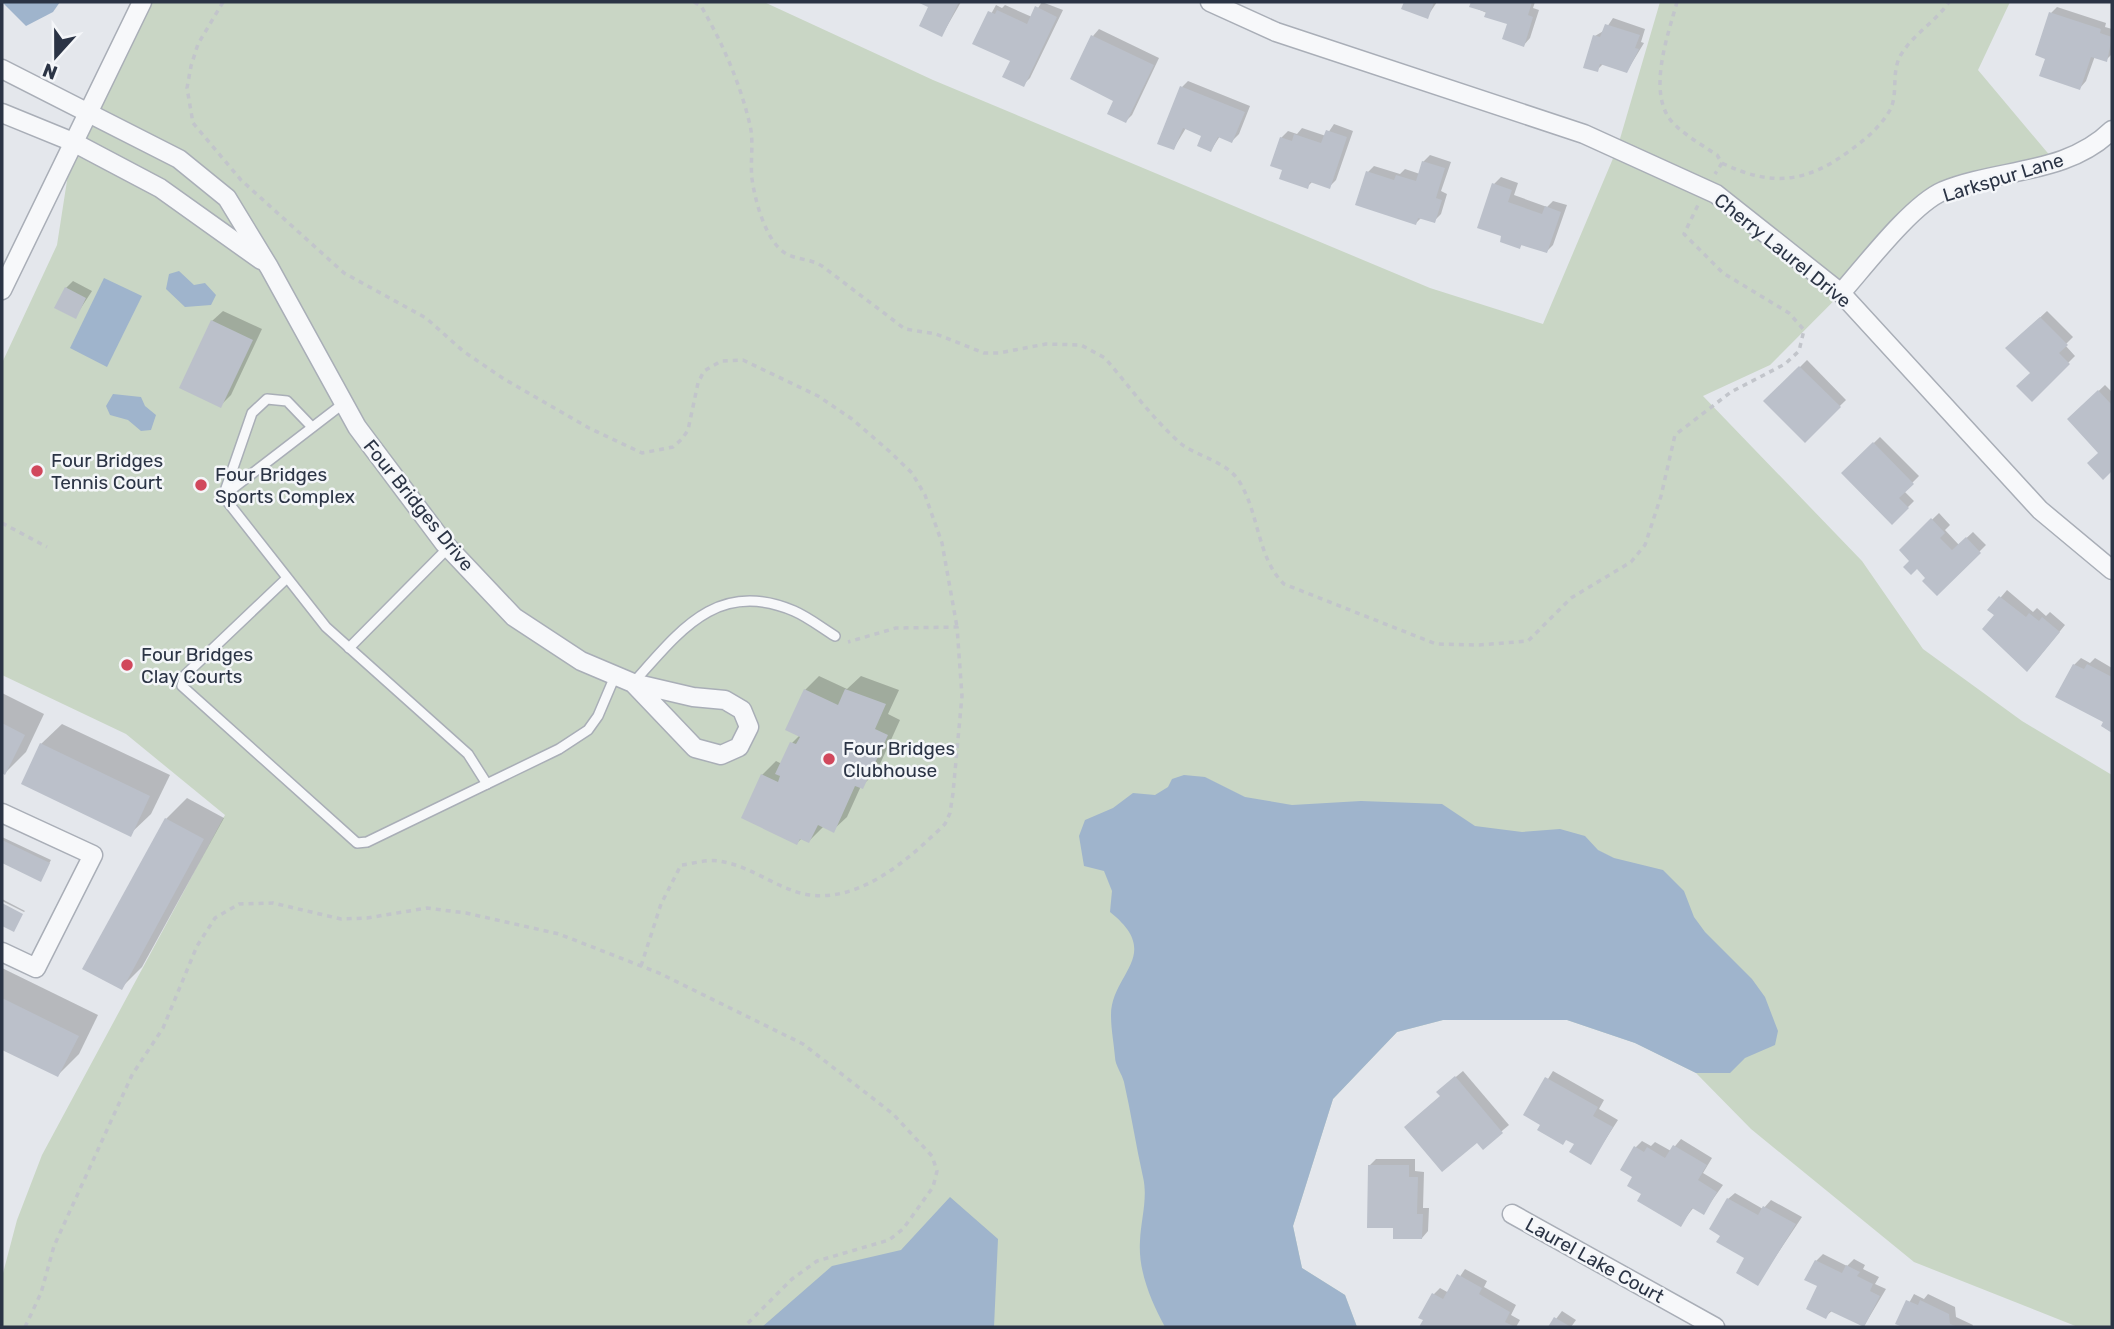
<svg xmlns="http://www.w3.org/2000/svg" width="2114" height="1329" font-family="Rubik,sans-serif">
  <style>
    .green { fill: #c9d6c5 }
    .water { fill: #9fb4cc }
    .shadow { fill: #0003 }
    .building { fill: #bbc0ca }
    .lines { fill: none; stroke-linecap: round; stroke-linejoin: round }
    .lane-casing { stroke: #a9aeb7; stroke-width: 12 }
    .street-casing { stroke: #a9aeb7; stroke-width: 21 }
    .path { stroke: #c2c5cb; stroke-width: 3.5; stroke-dasharray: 5 5; stroke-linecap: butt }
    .lane { stroke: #f7f8fa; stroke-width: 9 }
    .street { stroke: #f7f8fa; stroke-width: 18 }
    .poi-dot { fill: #d1485c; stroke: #f4f6f9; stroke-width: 2.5 }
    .labels { text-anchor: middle; stroke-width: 5; stroke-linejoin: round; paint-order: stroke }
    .street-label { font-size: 19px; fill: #2b3445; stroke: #f4f6f9 }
    .poi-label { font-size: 19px; fill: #2b3445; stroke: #f4f6f9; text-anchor: start }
  </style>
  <rect width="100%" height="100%" fill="#e4e7ec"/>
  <path class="green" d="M 142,2 L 764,2 L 933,80 L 1430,288 L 1543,324 L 1617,149 L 1660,2 L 2010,2 L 1978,70 L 2057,164 L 1942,192 L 1770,365 L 1703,396 L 1862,561 L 1923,649 L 2022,721 L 2112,775 L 2112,1327 L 2078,1327 L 1914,1262 L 1751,1129 L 1696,1073 L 1635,1043 L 1567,1020 L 1443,1020 L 1397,1032 L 1333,1099 L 1293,1226 L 1302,1268 L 1345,1295 L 1357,1327 L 2,1327 L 2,1277 L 17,1220 L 42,1155 L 225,815 L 126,734 L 2,675 L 2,363 L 57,245 L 73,142 Z"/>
  <g class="water">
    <path d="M 2,2 L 60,2 L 53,12 L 26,26 Z"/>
    <path d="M 179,271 L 194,285 L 205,283 L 216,295 L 211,305 L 185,307 L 166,289 L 169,274 Z"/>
    <path d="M 104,278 L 142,296 L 107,367 L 70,348 Z"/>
    <path d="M 113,394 L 141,397 L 145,406 L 156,415 L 151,430 L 141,431 L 128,420 L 110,415 L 106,406 Z"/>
    <path d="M 1184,775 L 1205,777 L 1245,797 L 1292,805 L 1361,801 L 1442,804 L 1475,826 L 1522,832 L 1560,829 L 1585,836 L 1598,850 L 1614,858 L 1663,870 L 1684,891 L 1694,917 L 1705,932 L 1752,979 L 1765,997 L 1778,1031 L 1775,1045 L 1745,1058 L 1730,1073 L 1696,1073 L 1635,1043 L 1567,1020 L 1443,1020 L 1397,1032 L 1333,1099 L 1293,1226 L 1302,1268 L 1345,1295 L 1357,1327 L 1165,1327 C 1151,1301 1138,1271 1140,1241 C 1141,1219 1148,1198 1143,1177 C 1136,1146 1131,1113 1124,1082 C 1122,1074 1115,1065 1115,1057 C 1114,1044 1111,1029 1111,1015 C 1111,973 1164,955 1110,912 L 1112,891 L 1104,871 L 1084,866 L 1079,836 L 1085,820 L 1113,808 L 1133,793 L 1155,795 L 1168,787 L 1172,779 Z"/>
    <path d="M 950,1197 L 998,1239 L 994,1327 L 762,1327 L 832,1266 L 901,1250 Z"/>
  </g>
  <g class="shadow">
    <path d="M 921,2 L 961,2 L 942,35 L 930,6 Z"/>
    <path d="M 1042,2 L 1063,10 L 1030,78 L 1023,85 L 1012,61 L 975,43 L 996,5 L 1002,8 L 1005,5 L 1032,17 Z"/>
    <path d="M 1406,2 L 1437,2 L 1427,17 L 1403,8 Z"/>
    <path d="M 1473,2 L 1535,2 L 1533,8 L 1539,10 L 1530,38 L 1524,45 L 1509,23 L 1471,6 Z"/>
    <path d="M 2057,7 L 2106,23 L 2105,27 L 2112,29 L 2112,54 L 2106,60 L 2095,56 L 2086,81 L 2080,88 L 2047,57 L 2051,13 Z"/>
    <path d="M 1613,18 L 1645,29 L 1641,42 L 1644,43 L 1627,71 L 1604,63 L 1597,70 L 1595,36 L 1605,30 Z"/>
    <path d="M 1099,29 L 1159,58 L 1132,115 L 1126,121 L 1093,36 Z"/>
    <path d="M 1188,81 L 1250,106 L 1239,134 L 1232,141 L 1220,136 L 1211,150 L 1204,135 L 1186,128 L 1174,148 L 1182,87 Z"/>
    <path d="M 1334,124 L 1353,131 L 1336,180 L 1329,187 L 1313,181 L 1307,187 L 1284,169 L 1281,138 L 1288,131 L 1297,134 L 1302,128 L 1326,136 Z"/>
    <path d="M 1430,155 L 1451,162 L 1441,191 L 1447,194 L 1441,214 L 1434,221 L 1422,217 L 1416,223 L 1368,172 L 1374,166 L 1400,174 L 1405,169 L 1420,174 L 1423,162 Z"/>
    <path d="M 1501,177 L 1518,183 L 1514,195 L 1547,207 L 1553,201 L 1567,205 L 1553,245 L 1547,251 L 1523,243 L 1520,247 L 1494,184 Z"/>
    <path d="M 73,281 L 92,291 L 75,317 L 66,288 Z"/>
    <path d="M 223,311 L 262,329 L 231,395 L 220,406 L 212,321 Z"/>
    <path d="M 2047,311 L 2073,337 L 2065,345 L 2075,356 L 2032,399 L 2032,373 L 2007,348 Z"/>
    <path d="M 1807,360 L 1846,400 L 1805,440 L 1766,401 Z"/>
    <path d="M 2105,385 L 2112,392 L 2112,468 L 2103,477 L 2101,452 L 2069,419 Z"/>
    <path d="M 1880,437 L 1919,476 L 1904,491 L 1914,501 L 1892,523 L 1843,473 Z"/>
    <path d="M 1939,513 L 1950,525 L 1945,530 L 1959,545 L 1973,532 L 1986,545 L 1937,594 L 1928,578 L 1901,550 Z"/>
    <path d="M 2007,590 L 2033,612 L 2037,608 L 2046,616 L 2050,612 L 2065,625 L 2034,663 L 1990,610 Z"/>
    <path d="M 2081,658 L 2090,663 L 2095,658 L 2112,668 L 2112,731 L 2103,726 L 2105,721 L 2074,665 Z"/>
    <path d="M 819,676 L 847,689 L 861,676 L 899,690 L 888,714 L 900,720 L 876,773 L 861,786 L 847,817 L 833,830 L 824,826 L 809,841 L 802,838 L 797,843 L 762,775 L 776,761 L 782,764 L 792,743 L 800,735 L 805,690 Z"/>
    <path d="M 2,693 L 44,714 L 26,752 L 5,773 L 2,771 Z"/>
    <path d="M 62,724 L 170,775 L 151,814 L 130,834 L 41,744 Z"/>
    <path d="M 187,798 L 224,818 L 142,967 L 121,988 L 85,968 L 166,819 Z"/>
    <path d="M 2,837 L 51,860 L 40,880 L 2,861 Z"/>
    <path d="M 2,899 L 25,911 L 24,912 L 2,901 Z"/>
    <path d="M 2,968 L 98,1015 L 79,1054 L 58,1075 L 2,1048 Z"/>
    <path d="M 1463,1071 L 1509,1125 L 1483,1147 L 1442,1096 L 1445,1086 Z"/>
    <path d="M 1553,1071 L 1604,1100 L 1599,1109 L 1618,1120 L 1591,1162 L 1577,1144 L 1526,1114 Z"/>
    <path d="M 1681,1139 L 1712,1158 L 1703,1173 L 1723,1185 L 1703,1213 L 1694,1207 L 1680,1225 L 1643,1193 L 1635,1176 L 1636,1147 L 1642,1141 L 1651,1146 L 1655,1142 L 1671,1151 Z"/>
    <path d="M 1376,1159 L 1415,1159 L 1415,1171 L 1424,1172 L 1423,1208 L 1429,1208 L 1428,1231 L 1422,1238 L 1395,1226 L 1369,1166 Z"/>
    <path d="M 1735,1193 L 1763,1209 L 1771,1200 L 1802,1217 L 1758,1283 L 1746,1258 L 1723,1235 L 1728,1199 Z"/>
    <path d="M 1823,1254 L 1847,1266 L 1854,1259 L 1865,1265 L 1863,1269 L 1879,1277 L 1875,1284 L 1886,1289 L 1864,1326 L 1833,1310 L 1825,1317 L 1816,1261 Z"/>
    <path d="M 1465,1269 L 1487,1281 L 1484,1287 L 1516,1305 L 1511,1315 L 1520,1320 L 1516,1327 L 1421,1327 L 1434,1294 L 1440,1288 L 1449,1293 Z"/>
    <path d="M 1914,1294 L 1924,1299 L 1928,1294 L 1955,1307 L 1956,1317 L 1973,1325 L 1972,1327 L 1907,1327 L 1898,1323 Z"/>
    <path d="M 1562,1311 L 1576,1320 L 1571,1327 L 1550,1327 Z"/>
  </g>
  <g class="building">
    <path d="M 917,2 L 959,2 L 942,37 L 919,26 L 928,7 Z"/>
    <path d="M 1404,2 L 1434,2 L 1428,19 L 1401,9 Z"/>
    <path d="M 1471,2 L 1532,2 L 1528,15 L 1533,17 L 1524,47 L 1502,39 L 1507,24 L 1484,17 L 1486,12 L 1469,7 Z"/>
    <path d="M 1035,6 L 1057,17 L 1024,87 L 1002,77 L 1010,61 L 972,44 L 988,11 L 995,14 L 997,10 L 1027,24 Z"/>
    <path d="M 2049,12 L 2101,29 L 2100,33 L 2112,37 L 2107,62 L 2091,57 L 2080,90 L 2039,76 L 2045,59 L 2035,55 Z"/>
    <path d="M 1605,24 L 1640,35 L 1635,48 L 1639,49 L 1627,73 L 1600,64 L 1598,72 L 1583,68 L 1593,35 L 1600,37 Z"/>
    <path d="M 1091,35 L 1154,65 L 1126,123 L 1107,114 L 1113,101 L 1070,79 Z"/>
    <path d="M 1180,86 L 1245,112 L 1232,143 L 1218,137 L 1211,152 L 1197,146 L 1201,136 L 1183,128 L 1174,150 L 1157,144 Z"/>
    <path d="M 1326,130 L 1347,137 L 1330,189 L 1310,182 L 1308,189 L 1279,179 L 1282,170 L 1270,166 L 1280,137 L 1292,141 L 1294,134 L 1321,143 Z"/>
    <path d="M 1422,161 L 1445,168 L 1436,198 L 1442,200 L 1435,223 L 1418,218 L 1416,225 L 1355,205 L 1366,171 L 1394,180 L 1396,175 L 1416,181 Z"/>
    <path d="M 1492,183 L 1512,190 L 1508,202 L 1542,214 L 1545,206 L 1561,212 L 1547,253 L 1521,245 L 1520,249 L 1500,242 L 1501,236 L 1477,228 Z"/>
    <path d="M 65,287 L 86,298 L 76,319 L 54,308 Z"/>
    <path d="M 2040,317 L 2068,345 L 2059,353 L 2070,364 L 2032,402 L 2016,386 L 2030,373 L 2005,348 Z"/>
    <path d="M 211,320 L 253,340 L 221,408 L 179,388 Z"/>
    <path d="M 1799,366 L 1841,407 L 1805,443 L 1763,401 Z"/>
    <path d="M 2098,390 L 2112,405 L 2112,471 L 2103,480 L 2087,463 L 2098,453 L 2067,419 Z"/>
    <path d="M 1873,442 L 1914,484 L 1899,498 L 1909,508 L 1892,525 L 1841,473 Z"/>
    <path d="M 1931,518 L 1945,533 L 1940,538 L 1952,550 L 1966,537 L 1981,553 L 1937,596 L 1922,581 L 1925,578 L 1917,569 L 1911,575 L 1903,567 L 1909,561 L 1899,550 Z"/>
    <path d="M 1999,596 L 2026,617 L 2029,613 L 2039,621 L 2042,617 L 2060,632 L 2027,672 L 1982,629 L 1994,615 L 1987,610 Z"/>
    <path d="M 2073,664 L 2084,669 L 2087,664 L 2112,677 L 2112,733 L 2101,726 L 2103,722 L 2055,697 Z"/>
    <path d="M 804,689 L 838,705 L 845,689 L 886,704 L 875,729 L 888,735 L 863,789 L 855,786 L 834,833 L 818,825 L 809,843 L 800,839 L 797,845 L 741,818 L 761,774 L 778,782 L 780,776 L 775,774 L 790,742 L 796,744 L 800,737 L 785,730 Z"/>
    <path d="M 2,723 L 25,735 L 5,775 L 2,773 Z"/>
    <path d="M 40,743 L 150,796 L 131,837 L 21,784 Z"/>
    <path d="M 165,818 L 204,839 L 122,990 L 82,969 Z"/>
    <path d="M 2,840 L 50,863 L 41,882 L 2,863 Z"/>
    <path d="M 2,903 L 23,914 L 14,932 L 2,926 Z"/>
    <path d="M 2,998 L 79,1036 L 58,1077 L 2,1050 Z"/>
    <path d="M 1455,1076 L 1503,1133 L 1483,1150 L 1477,1143 L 1442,1172 L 1404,1127 L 1440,1096 L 1436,1092 Z"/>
    <path d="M 1545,1077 L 1598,1107 L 1593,1116 L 1613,1127 L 1591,1165 L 1569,1152 L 1574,1144 L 1566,1140 L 1563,1145 L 1537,1130 L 1540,1125 L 1523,1115 Z"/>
    <path d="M 1673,1145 L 1707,1165 L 1698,1180 L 1717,1192 L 1704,1215 L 1692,1208 L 1681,1227 L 1637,1201 L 1641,1194 L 1627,1186 L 1632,1177 L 1620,1170 L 1634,1146 L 1644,1152 L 1647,1147 L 1665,1158 Z"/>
    <path d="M 1368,1165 L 1409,1165 L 1409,1177 L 1418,1177 L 1417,1214 L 1423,1214 L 1422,1239 L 1393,1239 L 1393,1228 L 1367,1228 Z"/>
    <path d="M 1727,1198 L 1758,1215 L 1763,1206 L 1796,1224 L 1758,1286 L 1736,1273 L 1744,1258 L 1716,1242 L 1720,1236 L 1709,1229 Z"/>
    <path d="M 1815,1260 L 1842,1273 L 1846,1265 L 1860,1272 L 1857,1276 L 1873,1284 L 1870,1291 L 1880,1296 L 1864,1327 L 1830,1311 L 1826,1319 L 1806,1309 L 1817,1286 L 1804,1280 Z"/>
    <path d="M 1457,1274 L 1482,1288 L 1479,1294 L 1510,1312 L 1505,1322 L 1515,1327 L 1419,1327 L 1423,1320 L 1418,1318 L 1432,1293 L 1443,1299 Z"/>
    <path d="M 1906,1300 L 1918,1305 L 1920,1300 L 1949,1314 L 1950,1324 L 1958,1327 L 1903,1327 L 1895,1324 Z"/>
    <path d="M 1554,1317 L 1571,1327 L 1548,1327 Z"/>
  </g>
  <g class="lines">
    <defs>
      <g id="lane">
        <path d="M 344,403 L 223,496 L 326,627 L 468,754 L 487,784"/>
        <path d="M 224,494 L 252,413 L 267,399 L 287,401 L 312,427"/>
        <path d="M 286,579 L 185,675 L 182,686 L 357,843 L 367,842 L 559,749 L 588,730 L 598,716 L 615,676"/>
        <path d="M 349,648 L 449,547"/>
        <path d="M 633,683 C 679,632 717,578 794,611 C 808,617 822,628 835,636"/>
      </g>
      <g id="street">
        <path d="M 1210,2 L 1276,32 L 1584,134 L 1716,194 L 1841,293 L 2040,510 L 2112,570"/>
        <path d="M 2,69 L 179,159 L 227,198 L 269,267 L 357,427 L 444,543 L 514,617 L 581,661 L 633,683 L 695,748 L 721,755 L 739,747 L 749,727 L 742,710 L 725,700 L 693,697 L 633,683"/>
        <path d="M 2,113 L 73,142 L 160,188 L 261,260"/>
        <path d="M 2,290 L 142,2"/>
        <path d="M 1841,293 C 1865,266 1911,205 1943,191 C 2000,168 2066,175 2112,130"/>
        <path d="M 2,813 L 93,855 L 36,968 L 2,952"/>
        <path d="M 1512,1214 L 1715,1327"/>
      </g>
    </defs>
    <use href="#lane" class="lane-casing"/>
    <use href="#street" class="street-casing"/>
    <g class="path">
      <path d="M 223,2 L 198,44 L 191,66 L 187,88 L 193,123 L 241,180 L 344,273 L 426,318 L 463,351 L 504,379 L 589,428 L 642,453 L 673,447 L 682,439 L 688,430 L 698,383 L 704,371 L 721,361 L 743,360 L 818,396 L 852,419 L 889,451 L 912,473 L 925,495 L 942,543 L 957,627"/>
      <path d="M 694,2 L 701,6 C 723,44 740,83 750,125 C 754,142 750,161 752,179 C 755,200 764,233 779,248 C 791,261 808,257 822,266 L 905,329 L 936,334 L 984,353 L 999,353 L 1046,344 L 1081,345 L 1105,358 C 1129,386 1152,418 1180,443 C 1198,457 1226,461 1239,481 C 1259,512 1257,558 1284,584 L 1436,644 L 1479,645 L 1528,641 L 1571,598 L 1631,562 L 1645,545 L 1661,496 L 1675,435 L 1731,392 L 1785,364 L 1799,351 L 1804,330 L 1789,313 L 1723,273 L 1684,234 L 1698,205"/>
      <path d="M 1677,2 C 1668,35 1646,94 1673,123 C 1686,136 1702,145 1717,155 L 1722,163 L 1715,174"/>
      <path d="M 1722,163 C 1773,188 1809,182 1852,149 C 1866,139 1881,126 1890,110 C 1899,93 1890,71 1902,53 C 1914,34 1936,21 1949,2"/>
      <path d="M 2,523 L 47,547"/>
      <path d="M 641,966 L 661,904 L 681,865 C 692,864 707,859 718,861 C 750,865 774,887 804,894 C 859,905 909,859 945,824 L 950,813 L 953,793 L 962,696 L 957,627 L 896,628 L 848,642"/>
      <path d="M 25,1327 L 41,1293 L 54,1246 L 132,1075 L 163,1028 L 197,946 L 215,918 L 239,904 L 273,903 L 341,919 L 367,918 L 427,908 L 466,913 L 559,934 L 659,973 L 803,1044 L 893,1114 L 932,1156 L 937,1171 L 933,1187 L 903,1229 L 889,1240 L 817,1261 L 792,1279 L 744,1327"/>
    </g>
    <use href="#lane" class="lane"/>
    <use href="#street" class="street"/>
  </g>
  <g class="poi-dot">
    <circle cx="37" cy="471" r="7"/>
    <circle cx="201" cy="485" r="7"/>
    <circle cx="127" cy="665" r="7"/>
    <circle cx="829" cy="759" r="7"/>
  </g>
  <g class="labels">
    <g class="street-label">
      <text transform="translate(2003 177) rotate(-17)" y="7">Larkspur Lane</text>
      <text transform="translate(1783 250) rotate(39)" y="7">Cherry Laurel Drive</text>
      <text transform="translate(419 505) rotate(51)" y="7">Four Bridges Drive</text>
      <text transform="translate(1595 1260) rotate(29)" y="7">Laurel Lake Court</text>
    </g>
    <g class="poi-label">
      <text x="51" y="467">Four Bridges<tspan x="51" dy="22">Tennis Court</tspan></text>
      <text x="215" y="481">Four Bridges<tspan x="215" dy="22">Sports Complex</tspan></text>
      <text x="141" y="661">Four Bridges<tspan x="141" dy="22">Clay Courts</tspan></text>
      <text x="843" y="755">Four Bridges<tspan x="843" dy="22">Clubhouse</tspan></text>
    </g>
  </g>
  <rect width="2114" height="1329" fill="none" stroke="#2b3445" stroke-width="7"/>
  <g transform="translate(56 56) rotate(201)" stroke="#f4f6f9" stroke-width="5" paint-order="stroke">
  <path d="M0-5L12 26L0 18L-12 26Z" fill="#2b3445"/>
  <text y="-10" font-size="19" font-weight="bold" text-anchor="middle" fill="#2b3445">N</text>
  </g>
</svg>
